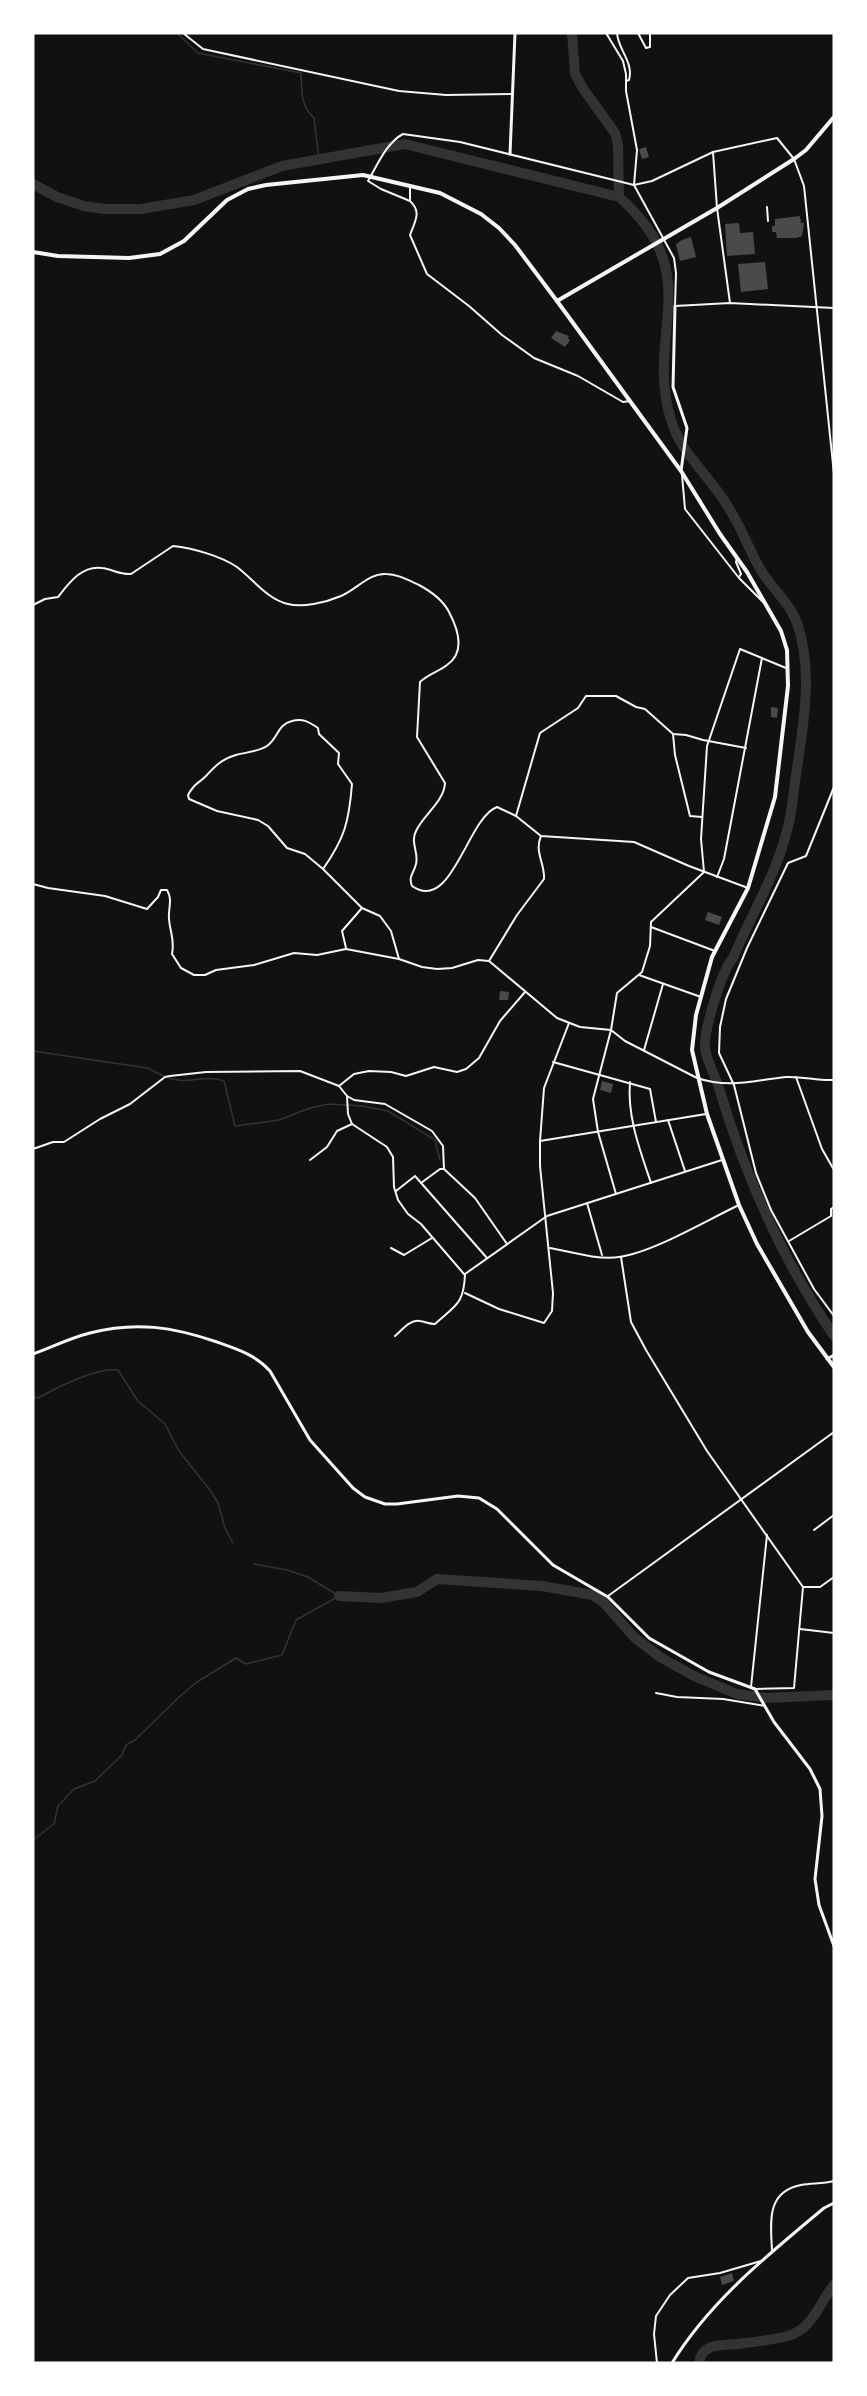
<svg xmlns="http://www.w3.org/2000/svg" width="867" height="2396" font-family="Barlow,sans-serif">
  <style>
    .lines { fill: none; stroke-linecap: round; stroke-linejoin: round }
    .stream { stroke: #333; stroke-width: 1.5 }
    .river { stroke: #333; stroke-width: 10 }
    .building { fill: #4a4a4a }
    .minor { stroke: #f5f5f5; stroke-width: 2 }
    .tertiary { stroke: #f5f5f5; stroke-width: 3 }
    .secondary { stroke: #f5f5f5; stroke-width: 4 }
    .primary { stroke: #f5f5f5; stroke-width: 4 }
  </style>
  <rect width="100%" height="100%" fill="#111"/>
  <g class="lines">
    <g class="stream">
      <path d="M 177,33 L 198,53 L 301,73 C 302,91 300,105 314,118 L 319,159"/>
      <path d="M 33,1051 L 147,1068 L 164,1076"/>
      <path d="M 169,1078 C 186,1085 206,1074 224,1081 L 235,1126 L 279,1120 L 310,1108 L 329,1104 L 362,1106 L 388,1111 L 435,1140 L 440,1160"/>
      <path d="M 33,1396 L 38,1398 C 57,1387 98,1367 118,1370 L 138,1401 L 165,1424 L 179,1451 L 210,1490 L 218,1503 L 225,1528 L 233,1543"/>
      <path d="M 33,1840 L 54,1824 L 58,1806 L 74,1789 L 95,1781 L 122,1755 L 126,1745 L 135,1740 L 178,1698 L 197,1682 L 236,1658 L 246,1664 L 282,1655 L 296,1620 L 339,1596 L 308,1577 L 287,1570 L 254,1564"/>
    </g>
    <g class="river">
      <path d="M 572,33 L 575,74 L 584,90 L 615,133 L 618,145 L 619,197"/>
      <path d="M 33,184 L 57,197 L 84,206 L 104,209 L 141,209 L 194,200 L 282,166 L 405,144 L 619,197 C 708,275 644,333 671,420 C 679,448 699,466 715,488 C 725,500 732,513 739,526 C 747,542 754,560 764,575 C 775,591 790,604 797,623 C 814,673 803,725 796,775 C 793,795 792,815 786,834 C 775,877 750,917 733,958 C 722,970 703,1032 705,1049 C 707,1062 715,1075 719,1088 C 745,1176 782,1259 834,1336"/>
      <path d="M 339,1596 L 381,1598 L 417,1592 L 437,1579 L 542,1586 L 593,1595 L 604,1603 L 634,1637 L 660,1657 L 694,1676 L 737,1694 L 766,1698 L 834,1695"/>
      <path d="M 699,2363 C 700,2357 703,2351 709,2348 C 717,2344 729,2345 737,2344 C 754,2342 772,2340 788,2336 C 813,2329 819,2303 834,2285"/>
    </g>
  </g>
  <g class="building">
    <path d="M 646,147 L 649,157 L 642,159 L 639,149 Z"/>
    <path d="M 800,216 L 801,223 L 804,223 L 802,236 L 796,238 L 777,238 L 776,232 L 772,232 L 772,226 L 775,226 L 775,219 Z"/>
    <path d="M 739,223 L 740,233 L 753,232 L 755,254 L 727,256 L 725,224 Z"/>
    <path d="M 691,237 L 696,257 L 680,261 L 676,244 L 682,240 Z"/>
    <path d="M 765,262 L 768,289 L 741,292 L 738,264 Z"/>
    <path d="M 556,331 L 569,336 L 568,338 L 570,340 L 565,347 L 551,338 Z"/>
    <path d="M 771,707 L 778,708 L 777,718 L 771,717 Z"/>
    <path d="M 708,912 L 722,917 L 719,925 L 705,920 Z"/>
    <path d="M 500,991 L 509,992 L 508,1000 L 499,1000 Z"/>
    <path d="M 602,1081 L 613,1084 L 611,1093 L 600,1090 Z"/>
    <path d="M 732,2273 L 734,2281 L 722,2285 L 720,2277 Z"/>
  </g>
  <g class="lines">
    <g class="minor">
      <path d="M 183,33 L 203,49 L 399,91 L 446,95 L 512,94"/>
      <path d="M 606,33 L 623,61 L 626,74 L 626,91 L 637,150 L 634,185 L 674,258 L 676,273 L 675,306 L 730,303 L 834,308"/>
      <path d="M 617,33 C 618,50 634,62 629,80 L 626,81"/>
      <path d="M 638,33 L 646,48 L 650,47 L 650,33"/>
      <path d="M 713,152 L 717,208 L 730,303"/>
      <path d="M 410,186 L 410,201 C 422,212 415,221 410,235 L 427,274 L 469,306 L 502,335 L 534,358 L 578,376 L 623,402 L 630,401"/>
      <path d="M 410,201 L 381,189 L 368,181 C 377,166 386,143 403,134 L 460,142 L 634,185 L 652,181 L 713,152 L 777,138 L 794,159 L 804,186 L 834,474"/>
      <path d="M 767,207 L 768,221"/>
      <path d="M 682,475 L 685,509 L 739,578 L 763,602"/>
      <path d="M 737,558 L 736,562 L 741,574 L 739,577"/>
      <path d="M 33,605 L 45,599 L 58,597 C 69,583 82,565 102,568 C 112,569 120,575 131,574 L 173,546 C 192,548 221,556 237,567 C 254,580 267,599 288,604 C 303,608 327,602 341,596 C 356,590 369,573 386,574 C 398,574 408,580 419,585 C 432,592 443,600 449,612 C 458,629 466,652 447,665 C 438,672 428,674 420,682 L 417,737 L 445,783 C 444,802 423,815 416,831 C 410,843 419,852 416,864 C 414,873 408,876 412,886 C 452,914 467,818 497,807 L 516,816 L 541,836 L 634,842 L 689,866 L 748,888"/>
      <path d="M 673,734 L 675,755 L 690,816 L 702,817"/>
      <path d="M 834,787 L 806,856 L 788,863 L 747,948 L 726,999 L 720,1027 L 719,1053 L 734,1085 L 756,1173 L 771,1210 L 814,1289 L 834,1316"/>
      <path d="M 516,816 L 540,733 L 578,708 L 586,696 L 616,696 L 636,707 L 645,709 L 673,734 L 686,735 L 703,740 L 746,748"/>
      <path d="M 323,869 C 345,838 349,821 352,784 L 338,764 L 339,753 L 319,734 L 318,728 C 309,722 303,718 292,721 C 278,724 278,738 267,746 C 258,752 246,752 236,755 C 222,759 215,766 206,776 C 197,785 195,782 188,795 L 189,799 L 217,811 L 258,820 L 268,826 L 287,848 L 305,854 L 323,869 L 362,908 L 380,916 L 391,931 L 399,959"/>
      <path d="M 704,872 L 701,839 L 707,746 L 740,649 L 786,668"/>
      <path d="M 717,877 L 724,859 L 762,658"/>
      <path d="M 33,884 L 48,888 L 105,896 L 147,909 L 158,897 L 161,890 L 167,890 C 173,900 168,908 169,919 C 170,933 175,939 172,954 L 181,968 L 194,975 L 205,975 L 216,970 L 254,965 L 294,953 L 317,955 L 346,949 L 399,959 L 422,967 L 437,969 L 452,968 L 478,960 L 489,961 L 557,1018 L 580,1027 L 611,1030 L 625,1041 L 697,1078 C 730,1089 754,1080 786,1077 C 802,1076 818,1081 834,1080"/>
      <path d="M 651,927 L 715,951"/>
      <path d="M 346,948 L 342,931 L 362,908"/>
      <path d="M 489,961 L 517,915 L 544,879 C 545,863 534,852 541,836"/>
      <path d="M 639,975 L 701,997"/>
      <path d="M 644,1050 L 663,984"/>
      <path d="M 553,1062 L 650,1089 L 656,1122"/>
      <path d="M 796,1077 L 822,1149 L 834,1170"/>
      <path d="M 630,1082 C 627,1117 640,1150 651,1183"/>
      <path d="M 339,1086 L 354,1074 L 369,1071 L 391,1072 L 406,1076 L 434,1067 L 457,1072 L 466,1069 L 479,1058 L 500,1021 L 525,992"/>
      <path d="M 347,1096 L 348,1114 L 352,1124 L 387,1147 L 393,1157 L 394,1187 L 398,1200 L 408,1214 L 421,1224 L 464,1274"/>
      <path d="M 668,1120 L 685,1171"/>
      <path d="M 540,1141 L 706,1114"/>
      <path d="M 33,1149 L 53,1142 L 64,1142 L 100,1119 L 130,1104 L 165,1077 L 170,1076 L 206,1072 L 300,1071 L 339,1086 L 347,1096 L 354,1100 L 385,1104 L 432,1131 L 443,1146 L 444,1169 L 475,1198 L 507,1244"/>
      <path d="M 310,1160 L 327,1147 L 337,1131 L 352,1124"/>
      <path d="M 421,1183 L 440,1169 L 444,1169"/>
      <path d="M 396,1191 L 415,1176 L 487,1258"/>
      <path d="M 616,1194 L 598,1132 L 593,1099 L 611,1030 L 617,993 L 642,972 L 650,946 L 651,922 L 704,872"/>
      <path d="M 587,1203 L 602,1255"/>
      <path d="M 789,1241 L 831,1216 L 831,1209 L 834,1207"/>
      <path d="M 391,1248 L 404,1255 L 432,1238"/>
      <path d="M 550,1248 C 571,1252 597,1260 619,1257 C 652,1253 707,1220 739,1205"/>
      <path d="M 621,1257 L 631,1322 L 646,1350 L 707,1451 L 803,1587 L 794,1688 L 755,1689"/>
      <path d="M 465,1274 L 547,1216 L 722,1160"/>
      <path d="M 465,1293 L 499,1309 L 544,1323 L 552,1311 L 553,1293 L 540,1166 L 540,1141 L 544,1088 L 569,1023"/>
      <path d="M 395,1336 C 402,1330 410,1319 420,1321 C 426,1322 429,1324 435,1324 C 456,1305 464,1304 465,1274"/>
      <path d="M 814,1530 L 834,1515"/>
      <path d="M 803,1587 L 820,1587 L 834,1577"/>
      <path d="M 608,1596 L 834,1432"/>
      <path d="M 800,1629 L 834,1633"/>
      <path d="M 751,1687 L 767,1535"/>
      <path d="M 656,1693 L 677,1697 L 723,1699 L 765,1706"/>
      <path d="M 772,2251 C 771,2224 765,2192 801,2185 C 812,2183 823,2184 834,2181"/>
      <path d="M 657,2363 L 654,2334 L 656,2316 L 670,2295 L 688,2278 L 720,2273 L 761,2261"/>
    </g>
    <g class="tertiary">
      <path d="M 510,154 L 515,33"/>
      <path d="M 675,306 L 673,387 L 687,428 L 681,471"/>
      <path d="M 33,1354 C 52,1347 70,1338 90,1333 C 136,1321 173,1327 217,1342 C 237,1349 256,1355 270,1371 L 310,1440 L 353,1488 L 365,1497 L 385,1504 L 397,1504 L 458,1496 L 479,1498 L 497,1509 L 553,1565 L 608,1597 L 649,1638 L 709,1672 L 755,1689 L 774,1722 L 810,1769 L 820,1789 L 822,1816 L 815,1879 L 819,1905 L 834,1946"/>
      <path d="M 827,1359 L 834,1355"/>
      <path d="M 672,2363 C 710,2301 769,2254 824,2208 L 834,2203"/>
    </g>
    <path class="secondary" d="M 557,301 L 681,471 L 720,534 L 747,572 L 781,631 L 787,650 L 788,686 L 775,797 L 748,888 L 712,957 L 696,1015 L 692,1050 L 707,1114 L 739,1205 L 757,1244 L 790,1301 L 808,1332 L 834,1367"/>
    <path class="primary" d="M 33,252 L 58,256 L 129,258 L 160,254 L 184,241 L 227,200 L 248,189 L 266,185 L 363,175 L 440,193 L 481,214 L 499,228 L 515,245 L 557,301 L 717,208 L 794,159 L 806,150 L 834,117"/>
  </g>
  <rect width="867" height="2396" fill="none" stroke="#ffffff" stroke-width="69"/>
</svg>
